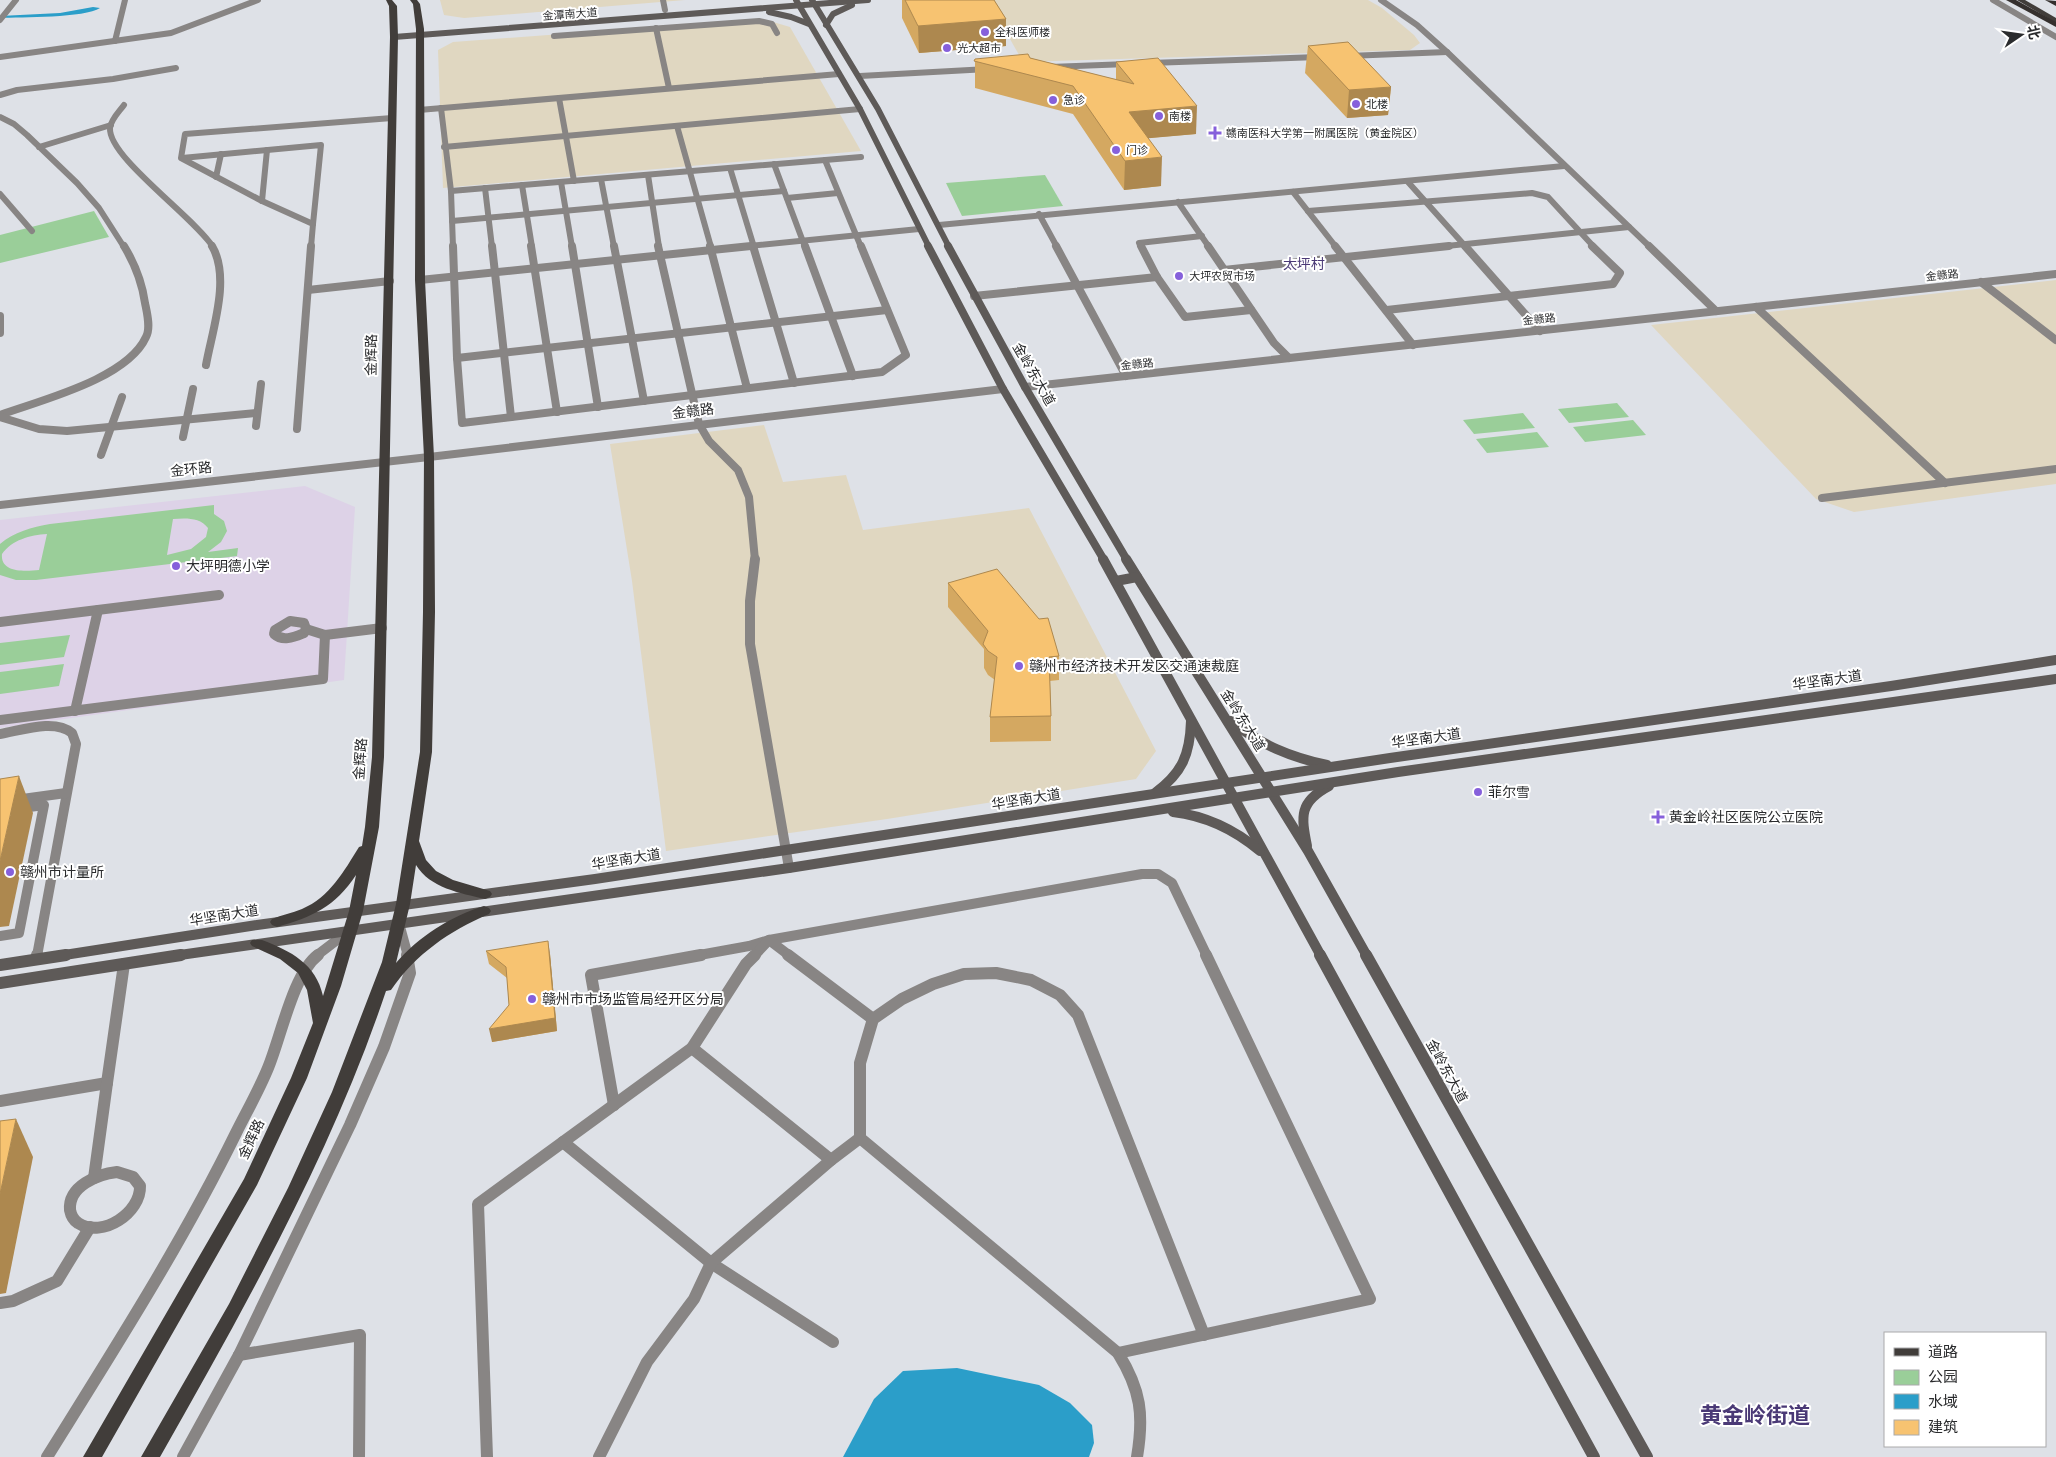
<svg xmlns="http://www.w3.org/2000/svg" width="2056" height="1457" font-family="'Roboto Serif','Noto Sans SC',serif">
  <style>
    .commercial { fill: #e0d7c1 }
    .education { fill: #ddd2e7 }
    .green { fill: #9ace99; fill-rule: evenodd }
    .water { fill: #2b9ec9 }
    .lines { fill: none; stroke-linecap: round; stroke-linejoin: round }
    .minor-far3 { stroke: #888584; stroke-width: 6 }
    .minor-far2 { stroke: #888584; stroke-width: 8 }
    .minor-far1 { stroke: #888584; stroke-width: 10 }
    .minor { stroke: #888584; stroke-width: 12 }
    .tertiary-far3 { stroke: #888584; stroke-width: 6 }
    .tertiary-far2 { stroke: #888584; stroke-width: 8 }
    .tertiary-far1 { stroke: #888584; stroke-width: 10 }
    .tertiary { stroke: #888584; stroke-width: 12 }
    .secondary-far3 { stroke: #5e5a58; stroke-width: 6 }
    .secondary-far2 { stroke: #5e5a58; stroke-width: 8 }
    .secondary-far1 { stroke: #5e5a58; stroke-width: 10 }
    .secondary { stroke: #5e5a58; stroke-width: 12 }
    .primary { fill: #413d3a; fill-rule: evenodd }
    .trunk { fill: #35302e; fill-rule: evenodd }
    .wall { fill: #d4a861 }
    .shaded-wall { fill: #ad884f }
    .building { fill: #f7c371; stroke: #ad884f }
    .poi-dot { fill: #8660db; stroke: #fff; stroke-width: 2 }
    .labels { text-anchor: middle; stroke-width: 4; stroke-linejoin: round; paint-order: stroke }
    .far-street-label { font-size: 11px; fill: #2a2b2d; stroke: #fff }
    .far-poi-label { font-size: 11px; fill: #2a2b2d; stroke: #fff; text-anchor: start }
    .far-quarter-label { font-size: 14px; fill: #4a3976; stroke: #fff }
    .street-label { font-size: 14px; fill: #2a2b2d; stroke: #fff }
    .poi-label { font-size: 14px; fill: #2a2b2d; stroke: #fff; text-anchor: start }
    .near-district-label { font-size: 22px; font-weight: bold; fill: #4a3976; stroke: #fff }
  </style>
  <rect width="100%" height="100%" fill="#dee1e7"/>
  <g class="commercial">
    <path d="M 440,0 L 685,0 L 464,18 L 444,15 Z"/>
    <path d="M 988,0 L 1368,0 L 1382,8 L 1414,35 L 1420,43 L 1410,50 L 1023,62 Z"/>
    <path d="M 763,19 L 790,27 L 861,151 L 443,188 L 438,50 L 453,42 Z"/>
    <path d="M 2056,280 L 2056,484 L 1854,512 L 1816,499 L 1651,325 Z"/>
    <path d="M 764,425 L 783,482 L 846,475 L 863,530 L 1029,508 L 1156,751 L 1136,779 L 887,819 L 666,851 L 632,581 L 610,444 Z"/>
  </g>
  <path class="education" d="M 305,486 L 355,507 L 344,680 L 0,728 L 0,520 Z"/>
  <g class="green">
    <path d="M 1045,175 L 1063,206 L 962,216 L 946,183 Z"/>
    <path d="M 94,211 L 109,237 L 0,263 L 0,235 Z"/>
    <path d="M 1617,403 L 1629,417 L 1569,423 L 1558,409 Z"/>
    <path d="M 1523,413 L 1535,428 L 1474,434 L 1463,420 Z"/>
    <path d="M 1633,420 L 1646,435 L 1585,442 L 1573,427 Z"/>
    <path d="M 1537,432 L 1549,447 L 1487,453 L 1476,439 Z"/>
    <path d="M 214,505 L 214,514 L 224,521 L 227,531 L 221,542 L 208,552 L 238,548 L 237,556 L 36,580 L 16,580 L 0,575 L 0,544 C 14,532 32,527 50,524 ZM 173,519 C 185,518 200,517 208,528 L 206,537 L 191,549 L 167,555 ZM 47,534 L 39,570 C 27,571 0,574 2,554 C 12,540 30,535 47,534 Z"/>
    <path d="M 70,635 L 64,657 L 0,665 L 0,643 Z"/>
    <path d="M 64,664 L 59,686 L 0,694 L 0,672 Z"/>
  </g>
  <g class="water">
    <path d="M 93,7 L 100,8 C 85,18 21,17 0,18 L 0,16 L 60,13 Z"/>
    <path d="M 957,1368 L 1039,1385 L 1070,1403 L 1092,1425 L 1094,1443 L 1089,1457 L 843,1457 L 874,1399 L 903,1371 Z"/>
  </g>
  <g class="lines">
    <g class="minor-far3">
      <path d="M 663,0 L 665,10"/>
      <path d="M 0,20 L 16,0"/>
      <path d="M 656,28 L 669,88"/>
      <path d="M 554,36 L 759,21 L 772,24 L 777,33"/>
      <path d="M 115,41 L 125,0"/>
      <path d="M 0,57 L 171,33 L 258,0"/>
      <path d="M 0,95 L 17,90 L 113,79 L 176,68"/>
      <path d="M 559,98 L 574,181"/>
      <path d="M 124,105 C 119,112 111,119 110,128 C 108,157 194,217 213,247"/>
      <path d="M 441,108 L 451,191 L 453,247"/>
      <path d="M 419,110 L 839,74"/>
      <path d="M 0,117 L 14,124 L 27,135 L 77,183 L 99,208 L 124,247"/>
      <path d="M 677,126 L 711,247"/>
      <path d="M 39,147 L 111,125"/>
      <path d="M 444,147 L 860,109"/>
      <path d="M 182,158 L 321,145 L 313,224"/>
      <path d="M 825,160 L 861,247"/>
      <path d="M 774,164 L 805,247"/>
      <path d="M 730,168 L 754,247"/>
      <path d="M 648,175 L 659,247"/>
      <path d="M 216,177 L 221,154"/>
      <path d="M 601,179 L 614,247"/>
      <path d="M 561,182 L 572,247"/>
      <path d="M 1408,182 L 1466,247"/>
      <path d="M 522,185 L 532,247"/>
      <path d="M 485,188 L 492,247"/>
      <path d="M 451,191 L 861,157"/>
      <path d="M 1293,192 L 1336,247"/>
      <path d="M 0,194 L 32,231"/>
      <path d="M 787,198 L 838,193"/>
      <path d="M 262,201 L 267,150"/>
      <path d="M 1178,202 L 1209,247"/>
      <path d="M 1308,211 L 1532,193 L 1548,197 L 1594,247"/>
      <path d="M 1039,214 L 1057,247"/>
      <path d="M 452,221 L 784,191"/>
      <path d="M 311,247 L 313,224 L 262,201 L 181,158 L 185,134 L 392,118"/>
      <path d="M 739,247 L 919,229"/>
      <path d="M 1141,247 L 1139,243 L 1202,236"/>
      <path d="M 1437,247 L 1629,227"/>
    </g>
    <g class="minor-far2">
      <path d="M 453,246 L 457,358 L 462,423 L 882,372 L 906,355 L 861,246"/>
      <path d="M 492,246 L 511,417"/>
      <path d="M 531,246 L 557,412"/>
      <path d="M 572,246 L 598,407"/>
      <path d="M 614,246 L 644,401"/>
      <path d="M 658,246 L 699,424 L 709,441 L 738,470 L 749,497 L 755,560"/>
      <path d="M 710,246 L 747,388"/>
      <path d="M 753,246 L 794,383"/>
      <path d="M 805,246 L 853,376"/>
      <path d="M 1056,246 L 1126,376"/>
      <path d="M 1141,246 L 1157,277 L 1185,317 L 1251,310"/>
      <path d="M 1208,246 L 1274,343 L 1289,358"/>
      <path d="M 1335,246 L 1413,345"/>
      <path d="M 1465,246 L 1540,331"/>
      <path d="M 1224,270 L 1449,246"/>
      <path d="M 420,280 L 751,246"/>
      <path d="M 1981,282 L 2056,340"/>
      <path d="M 308,290 L 390,281"/>
      <path d="M 974,296 L 1157,277"/>
      <path d="M 1756,307 L 1945,483"/>
      <path d="M 1387,310 L 1613,284 L 1620,273 L 1592,246"/>
      <path d="M 0,316 L 0,333"/>
      <path d="M 457,358 L 887,310"/>
      <path d="M 206,365 C 212,331 231,278 212,246"/>
      <path d="M 0,415 C 41,400 127,379 146,337 C 151,328 147,313 145,303 C 142,282 135,264 124,246"/>
      <path d="M 0,417 L 39,429 L 67,431 L 257,413"/>
      <path d="M 256,426 L 261,384"/>
      <path d="M 297,429 L 311,246"/>
      <path d="M 183,437 L 193,389"/>
      <path d="M 101,455 L 122,397"/>
      <path d="M 1822,498 L 2056,469"/>
    </g>
    <g class="minor-far1">
      <path d="M 755,559 L 750,601 L 750,644 L 789,868"/>
      <path d="M 290,621 L 304,623 L 306,629 L 304,633 C 294,637 283,642 274,634 L 275,630 Z"/>
      <path d="M 0,622 L 219,595"/>
      <path d="M 306,629 L 325,635 L 382,628"/>
      <path d="M 75,711 L 98,610"/>
      <path d="M 0,720 L 323,679 L 325,635"/>
      <path d="M 0,734 C 20,731 54,718 72,733 L 76,744 L 37,956"/>
      <path d="M 0,802 L 66,793"/>
      <path d="M 0,811 L 44,805 L 19,933 L 0,936"/>
      <path d="M 694,956 L 749,946 L 769,940 L 1142,874 L 1158,874 L 1172,883 L 1207,956"/>
      <path d="M 754,956 L 769,940 L 790,956"/>
    </g>
    <g class="minor">
      <path d="M 788,955 L 873,1019"/>
      <path d="M 36,959 L 37,955"/>
      <path d="M 692,1048 L 831,1160"/>
      <path d="M 0,1101 L 107,1083 L 124,964"/>
      <path d="M 614,1105 L 591,975 L 701,955"/>
      <path d="M 563,1142 L 711,1263 L 833,1342"/>
      <path d="M 117,1172 L 133,1177 L 140,1186 C 141,1212 103,1239 78,1223 C 73,1220 71,1215 70,1210 C 68,1186 98,1174 117,1172 Z"/>
      <path d="M 94,1178 L 107,1083"/>
      <path d="M 0,1303 L 13,1301 L 57,1281 L 90,1227"/>
      <path d="M 1118,1353 L 1370,1299 L 1206,955"/>
      <path d="M 239,1355 L 360,1335 L 359,1457"/>
      <path d="M 487,1457 L 478,1204 L 692,1048 L 746,964 L 755,955"/>
      <path d="M 599,1457 L 647,1362 L 694,1299 L 711,1263 L 831,1160 L 860,1138"/>
      <path d="M 1137,1457 C 1144,1415 1141,1390 1118,1353 L 860,1138 L 860,1063 L 873,1019 L 902,999 L 933,984 L 964,974 L 996,973 L 1031,980 L 1060,995 L 1078,1015 L 1204,1335"/>
    </g>
    <g class="tertiary-far3">
      <path d="M 1381,0 L 1417,25 L 1447,52 L 1650,247"/>
      <path d="M 1993,0 L 2056,37"/>
      <path d="M 1348,56 L 1447,52"/>
      <path d="M 1150,63 L 1318,57"/>
      <path d="M 1050,67 L 1128,64"/>
      <path d="M 860,76 L 988,69"/>
      <path d="M 939,225 L 1564,166"/>
    </g>
    <g class="tertiary-far2">
      <path d="M 1649,246 L 1716,311"/>
      <path d="M 1025,387 L 2056,274"/>
      <path d="M 0,505 L 429,457 L 1003,389"/>
    </g>
    <g class="tertiary-far1">
      <path d="M 399,923 L 408,956"/>
      <path d="M 316,956 L 350,930"/>
    </g>
    <g class="tertiary">
      <path d="M 47,1457 C 113,1351 181,1245 236,1133 C 247,1111 259,1090 268,1068 C 281,1037 293,974 318,955"/>
      <path d="M 183,1457 L 239,1355 L 350,1125 L 384,1047 L 410,973 L 407,955"/>
    </g>
    <g class="secondary-far3">
      <path d="M 796,0 L 860,109 L 929,247"/>
      <path d="M 812,0 L 878,109 L 949,247"/>
      <path d="M 769,12 L 791,17 L 809,24"/>
      <path d="M 826,25 L 833,14 L 852,5"/>
      <path d="M 394,37 L 868,0"/>
    </g>
    <g class="secondary-far2">
      <path d="M 928,246 L 1003,389 L 1104,560"/>
      <path d="M 948,246 L 1025,387 L 1127,560"/>
    </g>
    <g class="secondary-far1">
      <path d="M 1103,559 L 1321,956"/>
      <path d="M 1126,559 L 1308,851 L 1367,956"/>
      <path d="M 1116,581 L 1137,577"/>
      <path d="M 1231,721 C 1261,745 1290,757 1327,765"/>
      <path d="M 1155,793 C 1182,773 1190,755 1191,721"/>
      <path d="M 1173,812 C 1207,816 1234,829 1260,851"/>
      <path d="M 1307,846 C 1301,816 1299,802 1329,786"/>
      <path d="M 58,956 L 257,925 L 595,879 L 1390,758 L 1891,686 L 2056,660"/>
      <path d="M 173,956 L 789,868 L 1398,772 L 2056,679"/>
    </g>
    <g class="secondary">
      <path d="M 1320,955 L 1594,1457"/>
      <path d="M 1366,955 L 1647,1457"/>
      <path d="M 0,965 L 66,955"/>
      <path d="M 0,983 L 181,955"/>
    </g>
    <g class="primary">
      <path d="M 386,0 L 392,0 L 397,6 L 398,37 L 384,757 L 379,827 L 363,911 L 341,986 L 307,1078 L 257,1185 L 102,1457 L 83,1457 L 244,1179 L 291,1078 L 313,1023 L 307,990 L 298,973 L 280,959 L 252,946 L 250,943 L 252,940 L 262,940 C 291,951 316,964 323,996 L 349,911 L 356,875 C 335,907 312,917 277,927 L 272,925 L 270,922 L 272,919 C 282,915 292,913 302,909 C 330,897 344,871 359,847 L 362,846 L 365,827 L 372,757 L 390,37 L 389,6 Z"/>
      <path d="M 410,0 L 417,0 L 420,4 L 424,29 L 425,280 L 434,457 L 435,612 L 432,752 L 419,841 L 426,860 L 436,871 L 453,880 L 490,891 L 492,894 L 490,897 L 485,899 C 460,893 430,888 416,865 L 410,904 L 396,963 C 418,937 451,916 484,906 L 489,908 L 491,911 L 489,914 C 449,931 416,954 391,990 L 386,991 C 331,1155 245,1307 160,1457 L 141,1457 L 229,1304 L 288,1188 L 332,1092 L 382,962 L 396,904 L 420,752 L 423,612 L 424,457 L 415,280 L 416,29 L 413,4 Z"/>
      <path d="M 2017,0 L 2025,0 L 2056,18 L 2056,23 Z"/>
    </g>
    <g class="trunk">
      <path d="M 2006,0 L 2016,0 L 2056,22 L 2056,27 Z"/>
      <path d="M 2045,0 L 2056,1 L 2056,6 Z"/>
    </g>
  </g>
  <g class="wall">
    <path d="M 902,0 L 994,0 L 1006,19 L 1006,46 L 919,53 L 902,18 Z"/>
    <path d="M 1308,46 L 1391,87 L 1388,115 L 1347,118 L 1305,73 Z"/>
    <path d="M 1030,58 L 1116,80 L 1116,62 L 1196,134 L 1148,138 L 1161,186 L 1124,190 L 1073,114 L 975,88 L 975,59 Z"/>
    <path d="M 948,583 L 1039,619 L 1059,656 L 1059,680 L 1050,681 L 1051,716 L 1051,741 L 990,742 L 990,717 L 995,680 L 988,675 L 984,668 L 984,649 L 948,607 Z"/>
    <path d="M 486,951 L 550,954 L 557,1031 L 492,1042 L 509,1005 L 507,978 L 489,964 Z"/>
  </g>
  <g class="shaded-wall">
    <path d="M 1006,19 L 1006,46 L 919,53 L 918,26 Z"/>
    <path d="M 1391,87 L 1388,115 L 1347,118 L 1349,90 Z"/>
    <path d="M 1197,106 L 1196,134 L 1129,140 L 1129,112 Z"/>
    <path d="M 1162,157 L 1161,186 L 1124,190 L 1125,161 Z"/>
    <path d="M 19,776 L 33,813 L 9,926 L 0,927 L 0,861 Z"/>
    <path d="M 548,941 L 550,954 L 557,1031 L 492,1042 L 489,1029 L 555,1018 Z"/>
    <path d="M 16,1119 L 33,1157 L 6,1293 L 0,1294 L 0,1194 Z"/>
  </g>
  <g class="building">
    <path d="M 905,0 L 994,0 L 1006,19 L 918,26 Z"/>
    <path d="M 1348,42 L 1391,87 L 1349,90 L 1308,46 Z"/>
    <path d="M 1028,54 L 1030,58 L 1134,84 L 1116,62 L 1158,58 L 1197,106 L 1129,112 L 1162,157 L 1125,161 L 1073,86 L 974,61 L 975,59 Z"/>
    <path d="M 997,569 L 1039,619 L 1048,618 L 1059,656 L 1049,657 L 1051,716 L 990,717 L 997,657 L 988,651 L 983,644 L 988,631 L 948,583 Z"/>
    <path d="M 19,776 L 0,861 L 0,779 Z"/>
    <path d="M 548,941 L 555,1018 L 489,1029 L 509,1005 L 506,967 L 486,951 Z"/>
    <path d="M 16,1119 L 0,1194 L 0,1121 Z"/>
  </g>
  <g class="poi-dot">
    <circle cx="985" cy="32" r="5"/>
    <circle cx="947" cy="48" r="5"/>
    <circle cx="1053" cy="100" r="5"/>
    <circle cx="1356" cy="104" r="5"/>
    <circle cx="1159" cy="116" r="5"/>
    <path d="M1212.5 125.5h5v5h5v5h-5v5h-5v-5h-5v-5h5z"/>
    <circle cx="1116" cy="150" r="5"/>
    <circle cx="1179" cy="276" r="5"/>
    <circle cx="176" cy="566" r="5"/>
    <circle cx="1019" cy="666" r="5"/>
    <circle cx="1478" cy="792" r="5"/>
    <path d="M1655.5 809.5h5v5h5v5h-5v5h-5v-5h-5v-5h5z"/>
    <circle cx="10" cy="872" r="5"/>
    <circle cx="532" cy="999" r="5"/>
  </g>
  <g class="labels">
    <g class="far-street-label">
      <text transform="translate(570 14) rotate(-4)" y="4">金潭南大道</text>
      <text transform="translate(1942 275) rotate(-6)" y="4">金赣路</text>
      <text transform="translate(1539 319) rotate(-6)" y="4">金赣路</text>
      <text transform="translate(1137 364) rotate(-6)" y="4">金赣路</text>
    </g>
    <g class="far-poi-label">
      <text x="995" y="36">全科医师楼</text>
      <text x="957" y="52">光大超市</text>
      <text x="1063" y="104">急诊</text>
      <text x="1366" y="108">北楼</text>
      <text x="1169" y="120">南楼</text>
      <text x="1226" y="137">赣南医科大学第一附属医院（黄金院区）</text>
      <text x="1126" y="154">门诊</text>
      <text x="1189" y="280">大坪农贸市场</text>
    </g>
    <g class="far-quarter-label">
      <text x="1304" y="269">太坪村</text>
    </g>
    <g class="street-label">
      <text transform="translate(371 355) rotate(-89)" y="5">金辉路</text>
      <text transform="translate(1034 374) rotate(60)" y="5">金岭东大道</text>
      <text transform="translate(693 411) rotate(-7)" y="5">金赣路</text>
      <text transform="translate(191 469) rotate(-6)" y="5">金环路</text>
      <text transform="translate(1827 680) rotate(-8)" y="5">华坚南大道</text>
      <text transform="translate(1243 720) rotate(58)" y="5">金岭东大道</text>
      <text transform="translate(1426 738) rotate(-8)" y="5">华坚南大道</text>
      <text transform="translate(360 759) rotate(-86)" y="5">金辉路</text>
      <text transform="translate(1026 799) rotate(-9)" y="5">华坚南大道</text>
      <text transform="translate(626 859) rotate(-9)" y="5">华坚南大道</text>
      <text transform="translate(224 915) rotate(-9)" y="5">华坚南大道</text>
      <text transform="translate(1447 1071) rotate(61)" y="5">金岭东大道</text>
      <text transform="translate(251 1139) rotate(-65)" y="5">金辉路</text>
    </g>
    <g class="poi-label">
      <text x="186" y="571">大坪明德小学</text>
      <text x="1029" y="671">赣州市经济技术开发区交通速裁庭</text>
      <text x="1488" y="797">菲尔雪</text>
      <text x="1669" y="822">黄金岭社区医院公立医院</text>
      <text x="20" y="877">赣州市计量所</text>
      <text x="542" y="1004">赣州市市场监管局经开区分局</text>
    </g>
    <g class="near-district-label">
      <text x="1755" y="1423">黄金岭街道</text>
    </g>
  </g>
  <rect x="1884" y="1332" width="162" height="115" fill="#ffffff" stroke="#aaaaab"/>
  <rect x="1894" y="1348" width="25" height="8" fill="#413d3a" stroke="#aaaaab"/>
  <text x="1928" y="1357" font-size="15" fill="#2a2b2d">道路</text>
  <rect x="1894" y="1370" width="25" height="15" fill="#9ace99" stroke="#aaaaab"/>
  <text x="1928" y="1382" font-size="15" fill="#2a2b2d">公园</text>
  <rect x="1894" y="1394" width="25" height="15" fill="#2b9ec9" stroke="#aaaaab"/>
  <text x="1928" y="1407" font-size="15" fill="#2a2b2d">水域</text>
  <rect x="1894" y="1420" width="25" height="15" fill="#f7c371" stroke="#aaaaab"/>
  <text x="1928" y="1432" font-size="15" fill="#2a2b2d">建筑</text>
  <g transform="translate(2021 35) rotate(77)" stroke="#ffffff" stroke-width="4" paint-order="stroke">
  <path d="M0-4L9 19L0 12L-9 19Z" fill="#2a2b2d"/>
  <text y="-8" font-size="14" font-weight="bold" text-anchor="middle" fill="#2a2b2d">北</text>
  </g>
</svg>
